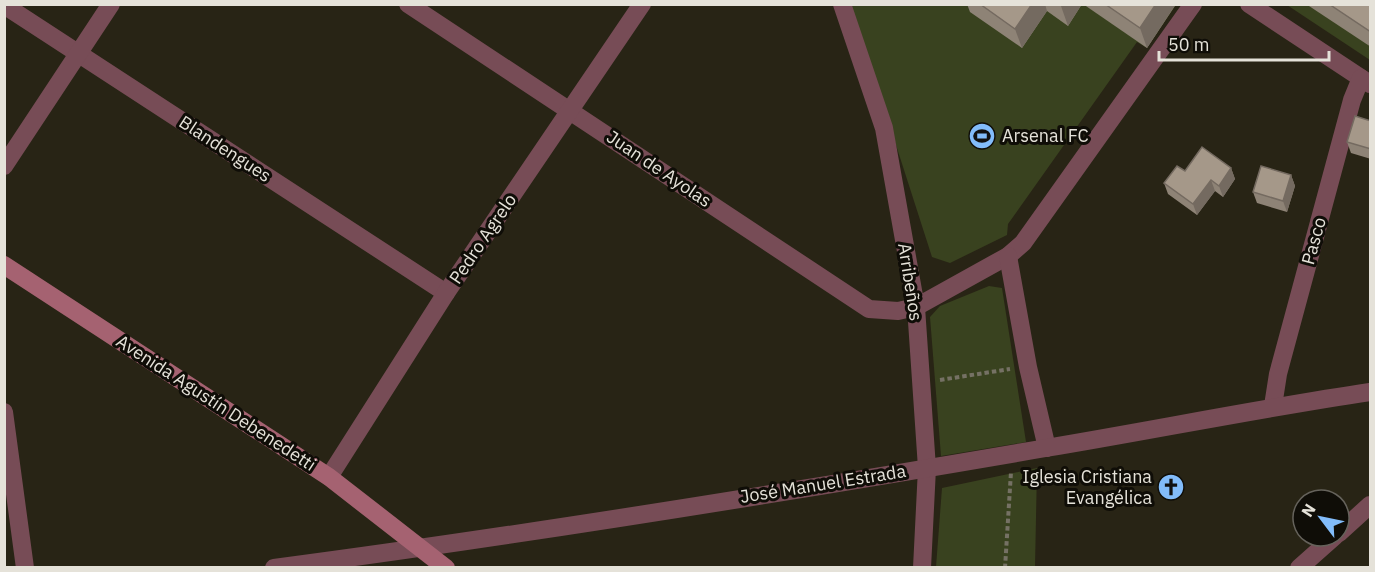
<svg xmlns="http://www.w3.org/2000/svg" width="1375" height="572" font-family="'IBM Plex Sans',sans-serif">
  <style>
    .green { fill: #39421f }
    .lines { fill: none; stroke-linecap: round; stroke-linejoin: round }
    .path { stroke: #757164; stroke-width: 4; stroke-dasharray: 4.5 3; stroke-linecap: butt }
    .street { stroke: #774c56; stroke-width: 18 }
    .secondary { stroke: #a56271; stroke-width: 18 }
    .wall { fill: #8e8376 }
    .shaded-wall { fill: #746a60 }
    .building { fill: #a59889; stroke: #746a60; stroke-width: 1.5 }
    .labels { text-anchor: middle; stroke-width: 6; stroke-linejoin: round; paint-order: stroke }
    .poi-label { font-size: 18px; fill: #e5e2d9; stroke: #0f0d07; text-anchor: start }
    .street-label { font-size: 18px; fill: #e5e2d9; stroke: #0f0d07 }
  </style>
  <rect width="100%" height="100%" fill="#282415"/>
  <g class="green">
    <path d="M 851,5 L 1176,5 L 1147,48 L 1137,42 L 1008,224 L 1007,235 L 950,263 L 932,257 Z"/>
    <path d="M 1287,5 L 1370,5 L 1370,60 Z"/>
    <path d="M 989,286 L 1002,288 L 1026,442 L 941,456 L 930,317 L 940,306 Z"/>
    <path d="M 1037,468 L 1035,567 L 936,567 L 942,488 Z"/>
  </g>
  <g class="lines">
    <g class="path">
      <path d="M 940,380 L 1010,369"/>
      <path d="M 1005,568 L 1011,472"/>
    </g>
    <g class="street">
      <path d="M 408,4 L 869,309 L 898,311 L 916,307 L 1008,256 L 1023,243 L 1193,4"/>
      <path d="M 842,4 L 884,128 L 916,307 L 927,468 L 922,568"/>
      <path d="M 1249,4 L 1370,84"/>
      <path d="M 4,5 L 446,293"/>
      <path d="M 4,166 L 111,4"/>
      <path d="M 1008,256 L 1028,367 L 1047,448"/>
      <path d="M 1273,406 L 1278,374 L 1352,100 L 1361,78"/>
      <path d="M 4,412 L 25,568"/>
      <path d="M 329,477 L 446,293 L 642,4"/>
      <path d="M 1339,533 L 1370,505"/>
      <path d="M 274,568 C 532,534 790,492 1046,448 C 1154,430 1262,408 1370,392"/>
      <path d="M 1299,568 L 1335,536"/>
    </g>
    <path class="secondary" d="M 4,265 L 329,477 L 446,568"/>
  </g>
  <g class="wall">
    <path d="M 967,4 L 1082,4 L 1068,26 L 1047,11 L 1022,48 L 970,12 Z"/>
    <path d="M 1083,4 L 1176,4 L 1147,48 Z"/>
    <path d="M 1306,4 L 1371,4 L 1371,47 Z"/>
    <path d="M 1371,121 L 1371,159 L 1351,153 L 1347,142 Z"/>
    <path d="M 1231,168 L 1235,179 L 1223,197 L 1215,191 L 1197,215 L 1168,194 L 1164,183 L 1185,171 Z"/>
    <path d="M 1291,175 L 1295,186 L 1287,212 L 1257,203 L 1253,192 Z"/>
  </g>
  <g class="shaded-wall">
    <path d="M 1032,4 L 1045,4 L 1047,11 L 1022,48 L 1015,29 Z"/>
    <path d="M 1062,4 L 1082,4 L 1068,26 L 1061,6 Z"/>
    <path d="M 1156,4 L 1176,4 L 1147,48 L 1140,28 Z"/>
    <path d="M 1231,168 L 1235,179 L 1223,197 L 1219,186 Z"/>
    <path d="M 1291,175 L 1295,186 L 1287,212 L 1283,201 Z"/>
    <path d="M 1211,180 L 1215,191 L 1197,215 L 1193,204 Z"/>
  </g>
  <g class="building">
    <path d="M 980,4 L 1032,4 L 1015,29 Z"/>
    <path d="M 1105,4 L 1156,4 L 1140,28 Z"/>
    <path d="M 1329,4 L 1371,4 L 1371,32 Z"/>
    <path d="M 1355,116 L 1371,121 L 1371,149 L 1347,142 Z"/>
    <path d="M 1202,147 L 1231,168 L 1219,186 L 1211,180 L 1193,204 L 1164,183 L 1177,166 L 1185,171 Z"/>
    <path d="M 1261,166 L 1291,175 L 1283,201 L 1253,192 Z"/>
  </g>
  <defs>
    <symbol id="stadium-disc" viewBox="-11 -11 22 22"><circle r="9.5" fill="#82bcfa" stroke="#0f0d07"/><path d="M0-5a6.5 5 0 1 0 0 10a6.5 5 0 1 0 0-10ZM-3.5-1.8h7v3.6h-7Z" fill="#111"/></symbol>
    <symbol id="church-disc" viewBox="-11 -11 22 22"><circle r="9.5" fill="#82bcfa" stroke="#0f0d07"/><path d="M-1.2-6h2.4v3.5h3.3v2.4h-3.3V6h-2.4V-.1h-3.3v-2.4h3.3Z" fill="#111"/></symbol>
  </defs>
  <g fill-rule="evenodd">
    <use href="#stadium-disc" x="967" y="121" width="30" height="30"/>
    <use href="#church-disc" x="1156" y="472" width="30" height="30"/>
  </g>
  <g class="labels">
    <g class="poi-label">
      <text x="1002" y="142">Arsenal FC</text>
      <text x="1152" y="483" text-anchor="end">Iglesia Cristiana<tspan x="1152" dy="21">Evangélica</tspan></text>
    </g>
    <g class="street-label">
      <text transform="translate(225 149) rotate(33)" y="6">Blandengues</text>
      <text transform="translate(659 169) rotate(34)" y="6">Juan de Ayolas</text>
      <text transform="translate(483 239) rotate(-56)" y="6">Pedro Agrelo</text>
      <text transform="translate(1314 241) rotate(-75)" y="6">Pasco</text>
      <text transform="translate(910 282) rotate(81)" y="6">Arribeños</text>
      <text transform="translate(216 403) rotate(33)" y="6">Avenida Agustín Debenedetti</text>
      <text transform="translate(823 484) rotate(-9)" y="6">José Manuel Estrada</text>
    </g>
  </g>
  <rect width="1375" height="572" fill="none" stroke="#e5e2d9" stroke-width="12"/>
  <g transform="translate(1321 518) rotate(302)"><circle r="28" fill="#0f0d07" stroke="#65625b" stroke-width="1.5"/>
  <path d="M0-4.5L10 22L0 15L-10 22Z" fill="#82bcfa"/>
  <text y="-9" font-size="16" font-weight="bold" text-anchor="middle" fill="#e5e2d9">N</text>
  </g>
  <path d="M1159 51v9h170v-9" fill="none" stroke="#e5e2d9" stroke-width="3"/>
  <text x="1168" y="51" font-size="18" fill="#e5e2d9" stroke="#0f0d07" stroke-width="4.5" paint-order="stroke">50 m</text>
</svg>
